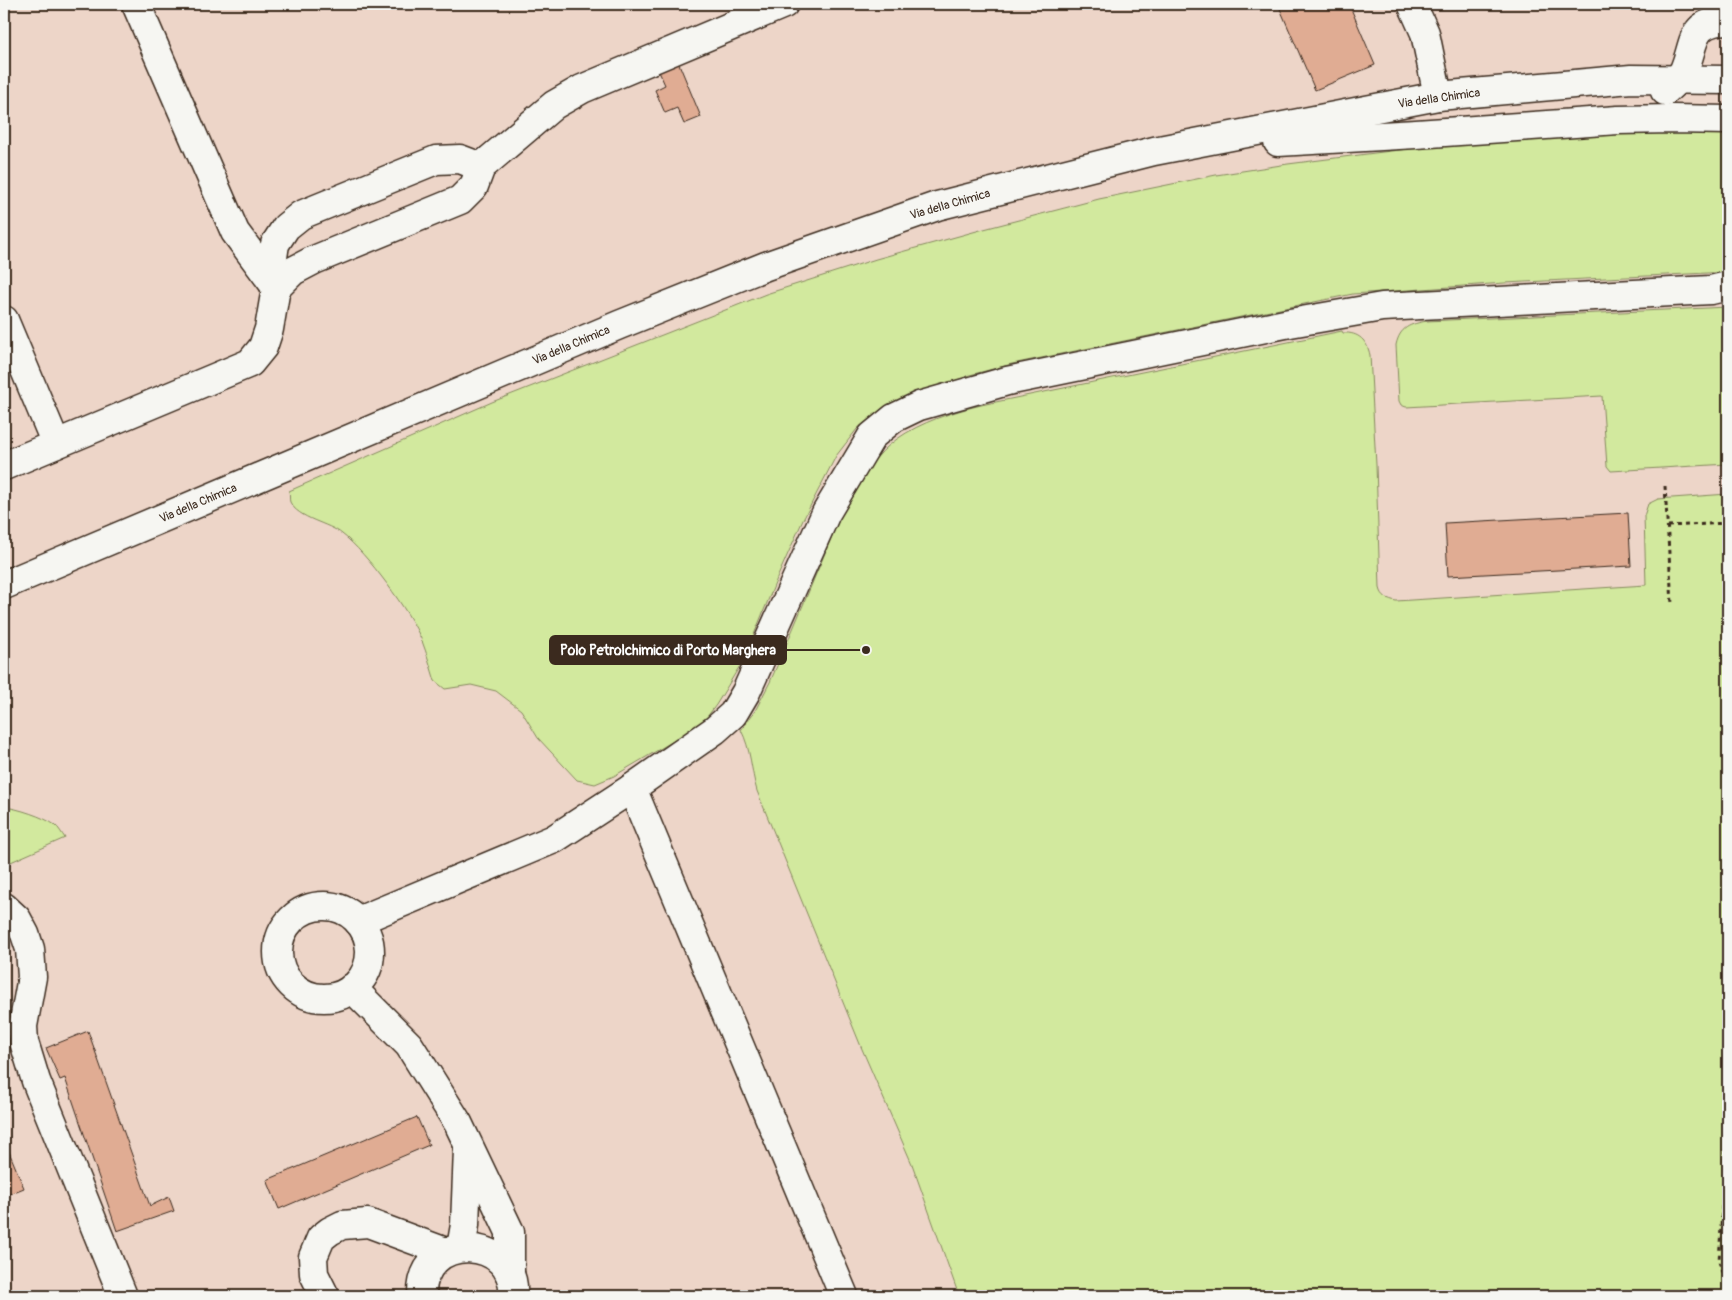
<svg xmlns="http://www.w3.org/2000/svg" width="1732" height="1300" font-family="Pangolin,sans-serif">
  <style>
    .built { fill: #edd5c8 }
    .green { fill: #d2e99e; stroke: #868a5e }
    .building { fill: #e0ac93; stroke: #3b2a1e }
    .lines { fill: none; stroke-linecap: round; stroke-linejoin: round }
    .minor-casing { stroke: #3b2a1e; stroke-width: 31 }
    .path { stroke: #3b2a1e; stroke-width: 3; stroke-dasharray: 4 4; stroke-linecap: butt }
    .minor { stroke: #f6f6f2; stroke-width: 28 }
    .labels { text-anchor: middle; stroke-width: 5; stroke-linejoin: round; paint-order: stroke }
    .street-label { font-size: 12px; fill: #3b2a1e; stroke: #f6f6f2 }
    .leader { fill: none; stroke: #3b2a1e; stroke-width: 2 }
    .callout-dot { fill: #3b2a1e; stroke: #f6f6f2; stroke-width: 2 }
    .callout { fill: #3b2a1e; stroke: #3b2a1e; stroke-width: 2 }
    .callout-label { font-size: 14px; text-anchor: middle; font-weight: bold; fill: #fff }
  </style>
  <rect width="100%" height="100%" fill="#f2e7df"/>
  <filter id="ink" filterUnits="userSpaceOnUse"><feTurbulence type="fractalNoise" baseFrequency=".02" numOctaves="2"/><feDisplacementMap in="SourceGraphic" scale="10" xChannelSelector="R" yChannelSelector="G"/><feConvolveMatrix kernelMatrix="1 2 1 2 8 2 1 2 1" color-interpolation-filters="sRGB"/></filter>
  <g filter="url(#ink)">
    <rect class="built" x="4" y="4" width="1724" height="1292"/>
    <g class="green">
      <path d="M 1728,129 L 1728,272 L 1505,283 L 1353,294 L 1012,364 L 966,376 L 963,379 L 905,400 L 902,399 L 883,408 L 857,429 L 836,456 L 803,520 L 778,576 L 744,659 L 716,705 L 707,717 L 692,730 L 614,776 L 595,784 L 577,780 L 538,738 L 521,710 L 496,691 L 471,685 L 445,689 L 435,681 C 431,668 427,654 422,641 C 410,612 367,553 342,534 C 329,523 298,519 290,502 C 289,500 290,494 289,491 L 492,402 L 766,294 L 876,259 L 984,229 L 1099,199 L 1216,175 L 1288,164 L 1454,143 L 1602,131 Z"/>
      <path d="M 1728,307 L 1728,464 L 1611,471 L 1607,466 L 1602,396 L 1406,407 L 1401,405 L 1399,401 L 1396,345 C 1400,327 1410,324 1427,321 Z"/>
      <path d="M 1342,331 L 1343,333 C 1359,332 1367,341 1370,355 L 1376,465 L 1380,588 C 1382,597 1388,599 1396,601 L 1646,585 L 1644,516 L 1648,504 L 1658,499 L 1728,494 L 1728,1296 L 959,1296 L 912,1164 L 862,1049 L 757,791 C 751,771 751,749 741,730 L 755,711 L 770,682 C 786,646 801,610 816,574 C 836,529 855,469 897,439 C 921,422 952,412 981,405 Z"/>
      <path d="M 4,807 C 17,808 44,817 55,825 C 59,828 62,834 65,838 L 4,865 Z"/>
    </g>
    <g class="building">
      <path d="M 1278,4 L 1349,4 L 1375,65 L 1315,90 Z"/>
      <path d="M 677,59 L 701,117 L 684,124 L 677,108 L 665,113 L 655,90 L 665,85 L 657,67 Z"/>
      <path d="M 1628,513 L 1631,566 L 1448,576 L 1445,523 Z"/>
      <path d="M 88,1031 L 150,1206 L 169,1197 L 174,1211 L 117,1231 L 65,1078 L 60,1080 L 46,1048 Z"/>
      <path d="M 417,1117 L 429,1145 L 279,1209 L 267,1180 Z"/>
      <path d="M 7,1147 L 24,1188 L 4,1196 L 4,1148 Z"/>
    </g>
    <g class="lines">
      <defs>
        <g id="minor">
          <path d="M 136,4 L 235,232 L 275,286"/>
          <path d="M 1412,4 L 1425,33 L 1438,96"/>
          <path d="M 1665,91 C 1672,85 1680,78 1684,70 C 1696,42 1689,22 1728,20"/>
          <path d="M 1278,142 L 1416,134 L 1618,120 L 1672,119 L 1728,120"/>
          <path d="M 276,288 L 293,271 L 314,260 L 460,200 L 474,186 L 481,167 L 554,105 L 582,89 L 784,4"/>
          <path d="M 4,320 L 56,444"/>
          <path d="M 4,466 L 250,363 L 263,347 L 269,329 L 276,288 L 272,264 L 275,244 L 286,227 L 301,215 L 436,160 L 460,159 L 481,167"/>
          <path d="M 4,585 L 619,325 L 766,266 L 937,206 L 1154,151 L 1438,96 L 1631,79 L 1728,80"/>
          <path d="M 632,788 L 844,1296"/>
          <circle cx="324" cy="952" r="46"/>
          <path d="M 4,907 L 17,919 L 25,934 L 30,949 L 32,977 L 23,1026 L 24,1042 L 36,1081 L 123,1296"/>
          <path d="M 358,921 L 554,839 L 632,788 L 715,730 L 733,714 L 746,692 L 826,513 L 872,436 L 894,418 L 919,406 L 1007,381 L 1290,323 L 1382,307 L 1711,290 L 1728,286"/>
          <path d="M 352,988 L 409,1045 L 458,1123 L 510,1232 L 510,1275"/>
          <path d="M 461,1248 L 465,1225 L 468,1149"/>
          <path d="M 325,1296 L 314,1274 L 313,1257 L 321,1238 L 330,1231 L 342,1225 L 368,1223 L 446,1252"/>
          <path d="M 422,1296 C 420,1230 518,1235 513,1296"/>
        </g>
      </defs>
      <use href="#minor" class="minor-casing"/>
      <g class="path">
        <path d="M 1665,486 L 1672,604"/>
        <path d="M 1668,526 L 1728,523"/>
        <path d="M 1728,1102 L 1719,1262 L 1728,1284"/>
      </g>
      <use href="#minor" class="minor"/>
    </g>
  </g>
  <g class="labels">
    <g class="street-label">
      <text transform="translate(1439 98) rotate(-8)" y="4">Via della Chimica</text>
      <text transform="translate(950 204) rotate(-16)" y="4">Via della Chimica</text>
      <text transform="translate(571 345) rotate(-23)" y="4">Via della Chimica</text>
      <text transform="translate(198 503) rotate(-23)" y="4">Via della Chimica</text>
    </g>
  </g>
  <path class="leader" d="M866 650L786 650"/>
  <circle class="callout-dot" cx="866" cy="650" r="5"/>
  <rect class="callout" x="550" y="636" width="236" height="28" rx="5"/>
  <g class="callout-label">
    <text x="668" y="655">Polo Petrolchimico di Porto Marghera</text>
  </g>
  <rect width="1732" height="1300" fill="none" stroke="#f6f6f2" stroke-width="20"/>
  <rect x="10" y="10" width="1712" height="1280" fill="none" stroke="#3b2a1e" stroke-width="2" filter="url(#ink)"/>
</svg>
